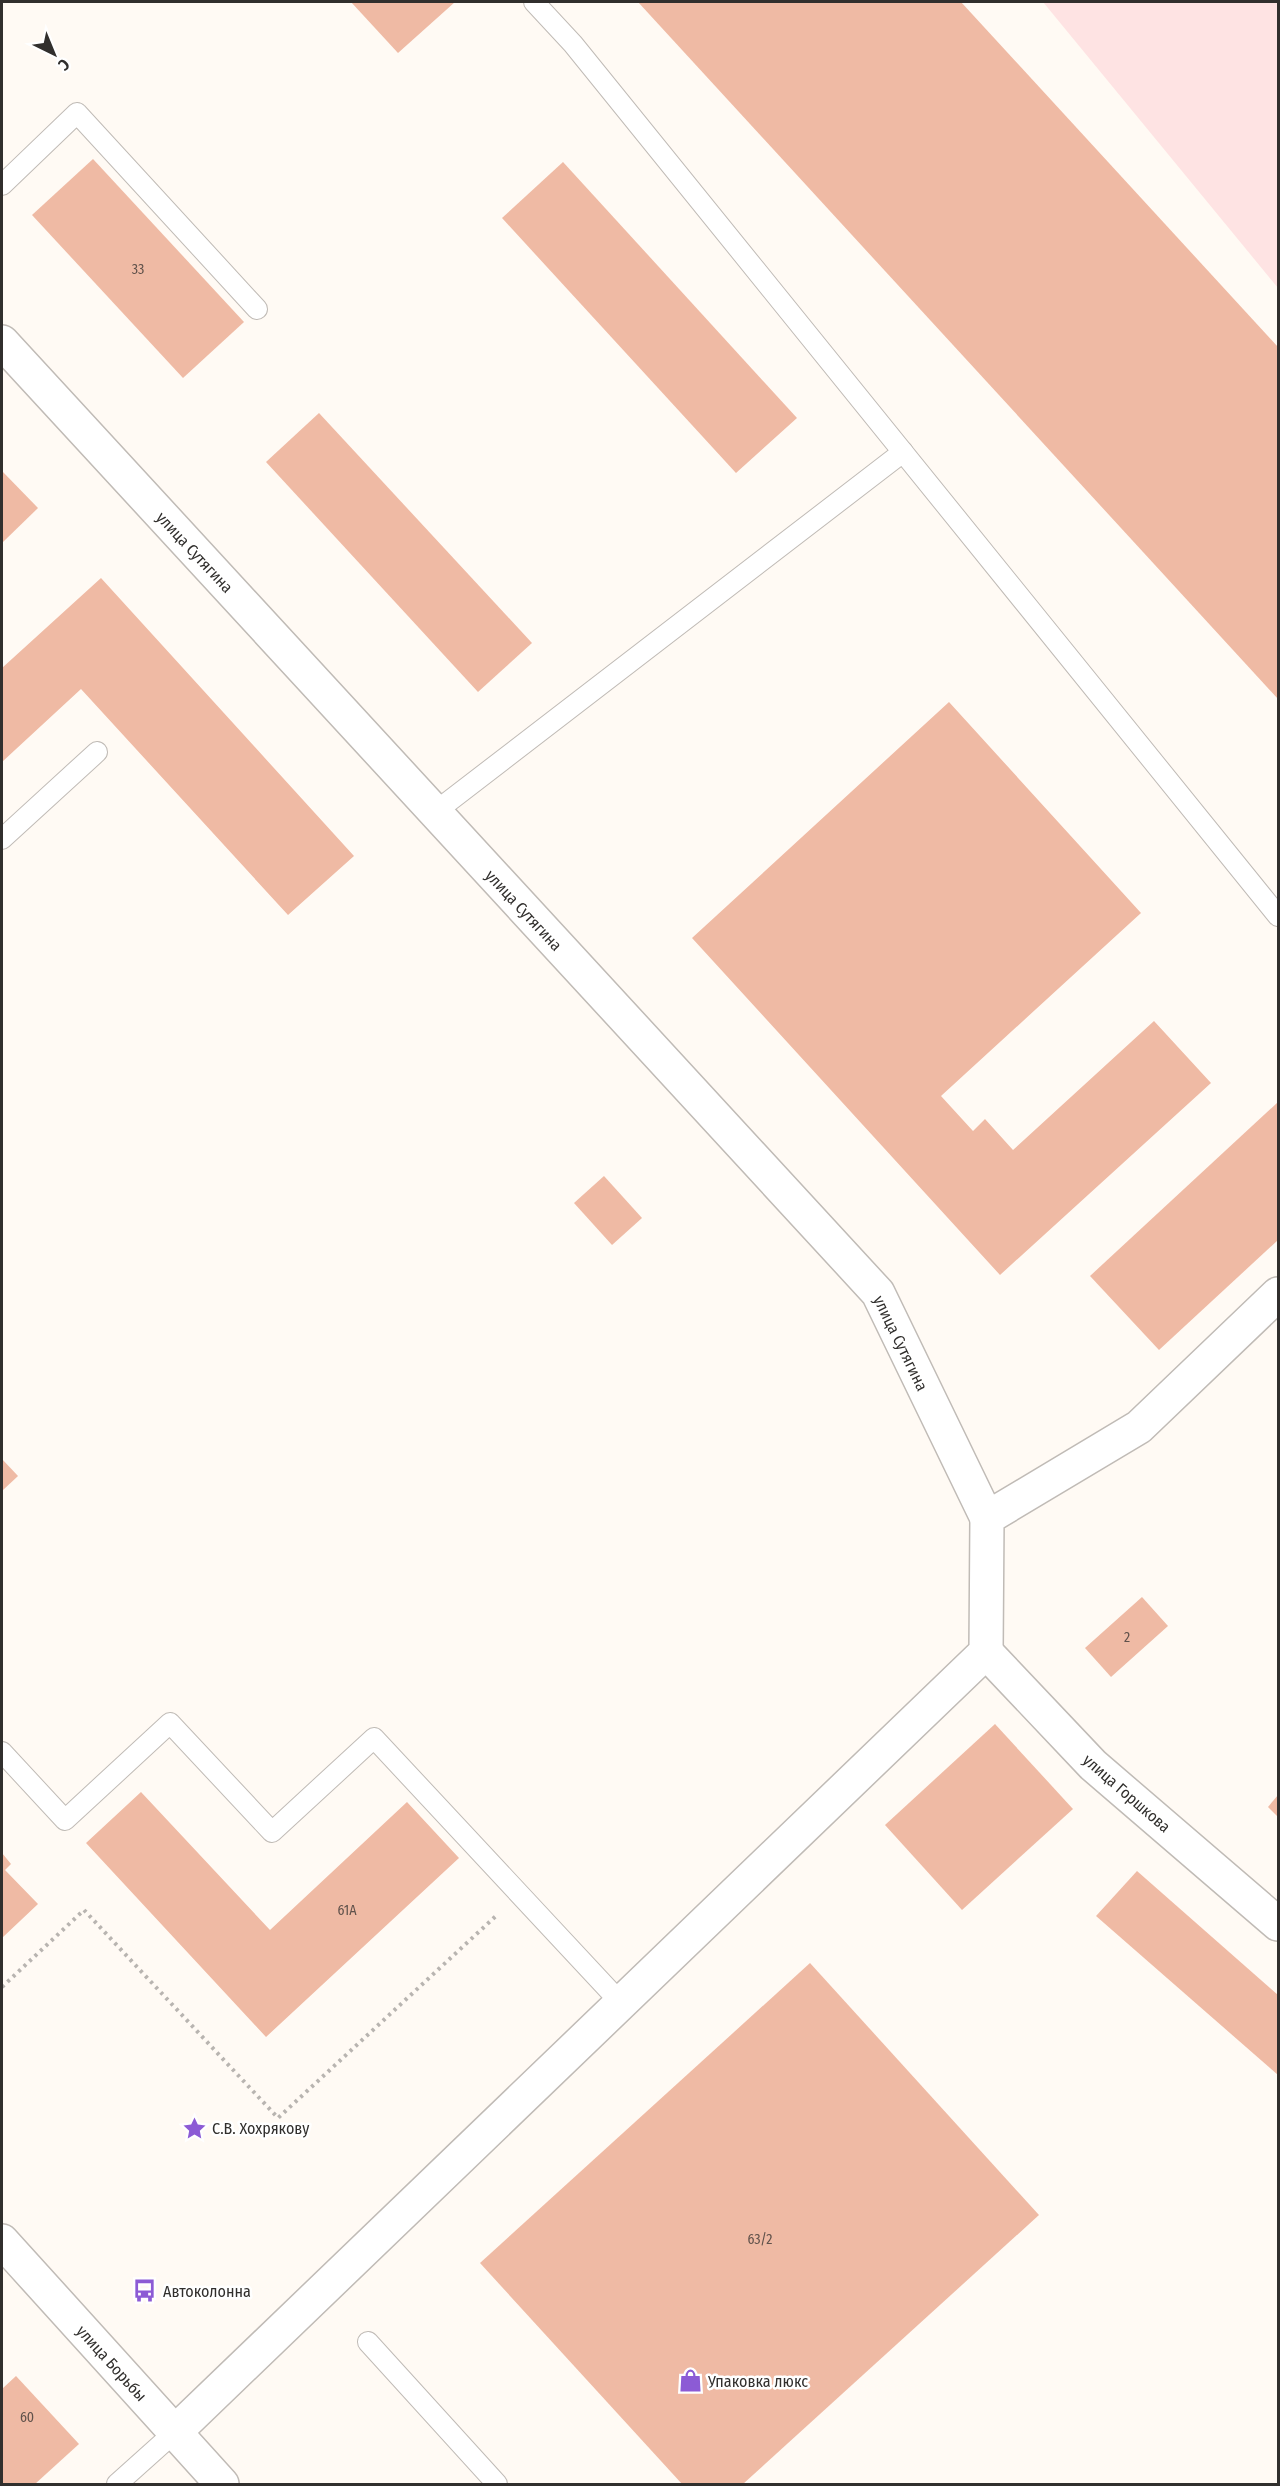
<svg xmlns="http://www.w3.org/2000/svg" width="1280" height="2486" font-family="'Fira Sans Condensed',sans-serif">
  <style>
    .green { fill: #fee3e3 }
    .building { fill: #efbaa4 }
    .lines { fill: none; stroke-linecap: round; stroke-linejoin: round }
    .lane-casing { stroke: #c0bbb6; stroke-width: 22 }
    .street-casing { stroke: #c0bbb6; stroke-width: 36 }
    .secondary-casing { stroke: #c0bbb6; stroke-width: 36 }
    .path { stroke: #b8b4b0; stroke-width: 4; stroke-dasharray: 3 4.5; stroke-linecap: butt }
    .lane { stroke: #fff; stroke-width: 20 }
    .street { stroke: #fff; stroke-width: 33 }
    .secondary { stroke: #fff; stroke-width: 33 }
    .labels { text-anchor: middle; stroke-width: 5; stroke-linejoin: round; paint-order: stroke }
    .number-label { font-size: 14px; fill: #60524b }
    .street-label { font-size: 16px; fill: #312f2d; stroke: #fff }
    .poi-label { font-size: 16px; fill: #312f2d; stroke: #fff; text-anchor: start }
  </style>
  <rect width="100%" height="100%" fill="#fffaf4"/>
  <path class="green" d="M 1043,2 L 1278,2 L 1278,288 Z"/>
  <g class="building">
    <path d="M 351,2 L 455,2 L 398,53 Z"/>
    <path d="M 638,2 L 961,2 L 1278,347 L 1278,699 Z"/>
    <path d="M 93,159 L 244,322 L 183,378 L 32,215 Z"/>
    <path d="M 563,162 L 797,418 L 736,473 L 502,218 Z"/>
    <path d="M 319,413 L 532,643 L 478,692 L 266,462 Z"/>
    <path d="M 2,471 L 38,508 L 2,543 Z"/>
    <path d="M 101,578 L 354,856 L 288,915 L 81,689 L 2,762 L 2,668 Z"/>
    <path d="M 949,702 L 1141,913 L 941,1096 L 973,1131 L 985,1119 L 1013,1150 L 1154,1021 L 1211,1083 L 1000,1275 L 692,938 Z"/>
    <path d="M 1278,1102 L 1278,1240 L 1159,1350 L 1090,1276 Z"/>
    <path d="M 604,1176 L 642,1218 L 612,1245 L 574,1203 Z"/>
    <path d="M 2,1459 L 18,1476 L 2,1491 Z"/>
    <path d="M 1142,1597 L 1168,1626 L 1111,1677 L 1085,1648 Z"/>
    <path d="M 995,1724 L 1073,1809 L 962,1910 L 885,1825 Z"/>
    <path d="M 141,1792 L 270,1930 L 407,1802 L 459,1858 L 266,2037 L 86,1843 Z"/>
    <path d="M 1278,1795 L 1278,1817 L 1268,1807 Z"/>
    <path d="M 2,1853 L 11,1864 L 5,1870 L 38,1904 L 2,1938 Z"/>
    <path d="M 1137,1871 L 1278,1995 L 1278,2075 L 1096,1916 Z"/>
    <path d="M 810,1963 L 1039,2215 L 743,2484 L 682,2484 L 480,2263 Z"/>
    <path d="M 16,2376 L 79,2444 L 35,2484 L 2,2484 L 2,2389 Z"/>
  </g>
  <g class="lines">
    <defs>
      <g id="lane">
        <path d="M 534,2 L 573,44 L 1278,916"/>
        <path d="M 2,185 L 77,113 L 257,309"/>
        <path d="M 435,812 L 903,452"/>
        <path d="M 2,839 L 97,752"/>
        <path d="M 2,1752 L 65,1820 L 170,1723 L 272,1832 L 374,1738 L 621,2003"/>
        <path d="M 368,2342 L 497,2484"/>
        <path d="M 117,2484 L 175,2432"/>
      </g>
      <g id="street">
        <path d="M 2,342 L 878,1293 L 987,1518"/>
        <path d="M 986,1652 L 1093,1765 L 1278,1924"/>
        <path d="M 175,2432 L 986,1652 L 987,1518 L 1139,1427 L 1278,1294"/>
      </g>
      <path id="secondary" d="M 2,2241 L 222,2484"/>
    </defs>
    <use href="#lane" class="lane-casing"/>
    <use href="#street" class="street-casing"/>
    <use href="#secondary" class="secondary-casing"/>
    <path class="path" d="M 2,1987 L 84,1910 L 278,2118 L 497,1915"/>
    <use href="#lane" class="lane"/>
    <use href="#street" class="street"/>
    <use href="#secondary" class="secondary"/>
  </g>
  <defs>
    <symbol id="sight-bare" viewBox="-9 -9 18 18"><path d="M0-6L1.8-2.2L6-1.7L2.9 1.2L3.7 5.4L0 3.3L-3.7 5.4L-2.9 1.2L-6-1.7L-1.8-2.2Z" fill="#8c5bd5" stroke="#fff" stroke-width="2.5" paint-order="stroke"/></symbol>
    <symbol id="bus-bare" viewBox="-9 -9 18 18"><path d="M-5-6H5V4H4V6H2V4H-2V6H-4V4H-5ZM-3.5-4V0h7V-4ZM-3.5 1.2v1.5H-2V1.2ZM2 1.2v1.5H3.5V1.2Z" fill="#8c5bd5" stroke="#fff" stroke-width="2.5" paint-order="stroke"/></symbol>
    <symbol id="shop-bare" viewBox="-9 -9 18 18"><path d="M-5-2.5h2.3a2.7 3.5 0 0 1 5.4 0H5L5.5 6h-11ZM-1.5-2.5h3a1.5 2.3 0 0 0-3 0Z" fill="#8c5bd5" stroke="#fff" stroke-width="2.5" paint-order="stroke"/></symbol>
  </defs>
  <g fill-rule="evenodd">
    <use href="#sight-bare" x="178" y="2112" width="33" height="33"/>
    <use href="#bus-bare" x="128" y="2274" width="33" height="33"/>
    <use href="#shop-bare" x="674" y="2364" width="33" height="33"/>
  </g>
  <g class="labels">
    <g class="number-label">
      <text x="138" y="274">33</text>
      <text x="1127" y="1642">2</text>
      <text x="347" y="1915">61А</text>
      <text x="760" y="2244">63/2</text>
      <text x="27" y="2422">60</text>
    </g>
    <g class="street-label">
      <text transform="translate(195 552) rotate(47)" y="6">улица Сутягина</text>
      <text transform="translate(524 910) rotate(47)" y="6">улица Сутягина</text>
      <text transform="translate(901 1343) rotate(64)" y="6">улица Сутягина</text>
      <text transform="translate(1127 1793) rotate(41)" y="6">улица Горшкова</text>
      <text transform="translate(112 2363) rotate(48)" y="6">улица Борьбы</text>
    </g>
    <g class="poi-label">
      <text x="212" y="2134">С.В. Хохрякову</text>
      <text x="163" y="2297">Автоколонна</text>
      <text x="708" y="2387">Упаковка люкс</text>
    </g>
  </g>
  <rect width="1280" height="2486" fill="none" stroke="#312f2d" stroke-width="6"/>
  <g transform="translate(54 54) rotate(137)" stroke="#ffffff" stroke-width="4.5" paint-order="stroke">
  <path d="M0-4.5L10 22L0 15L-10 22Z" fill="#312f2d"/>
  <text y="-9" font-size="16" font-weight="bold" text-anchor="middle" fill="#312f2d">С</text>
  </g>
</svg>
